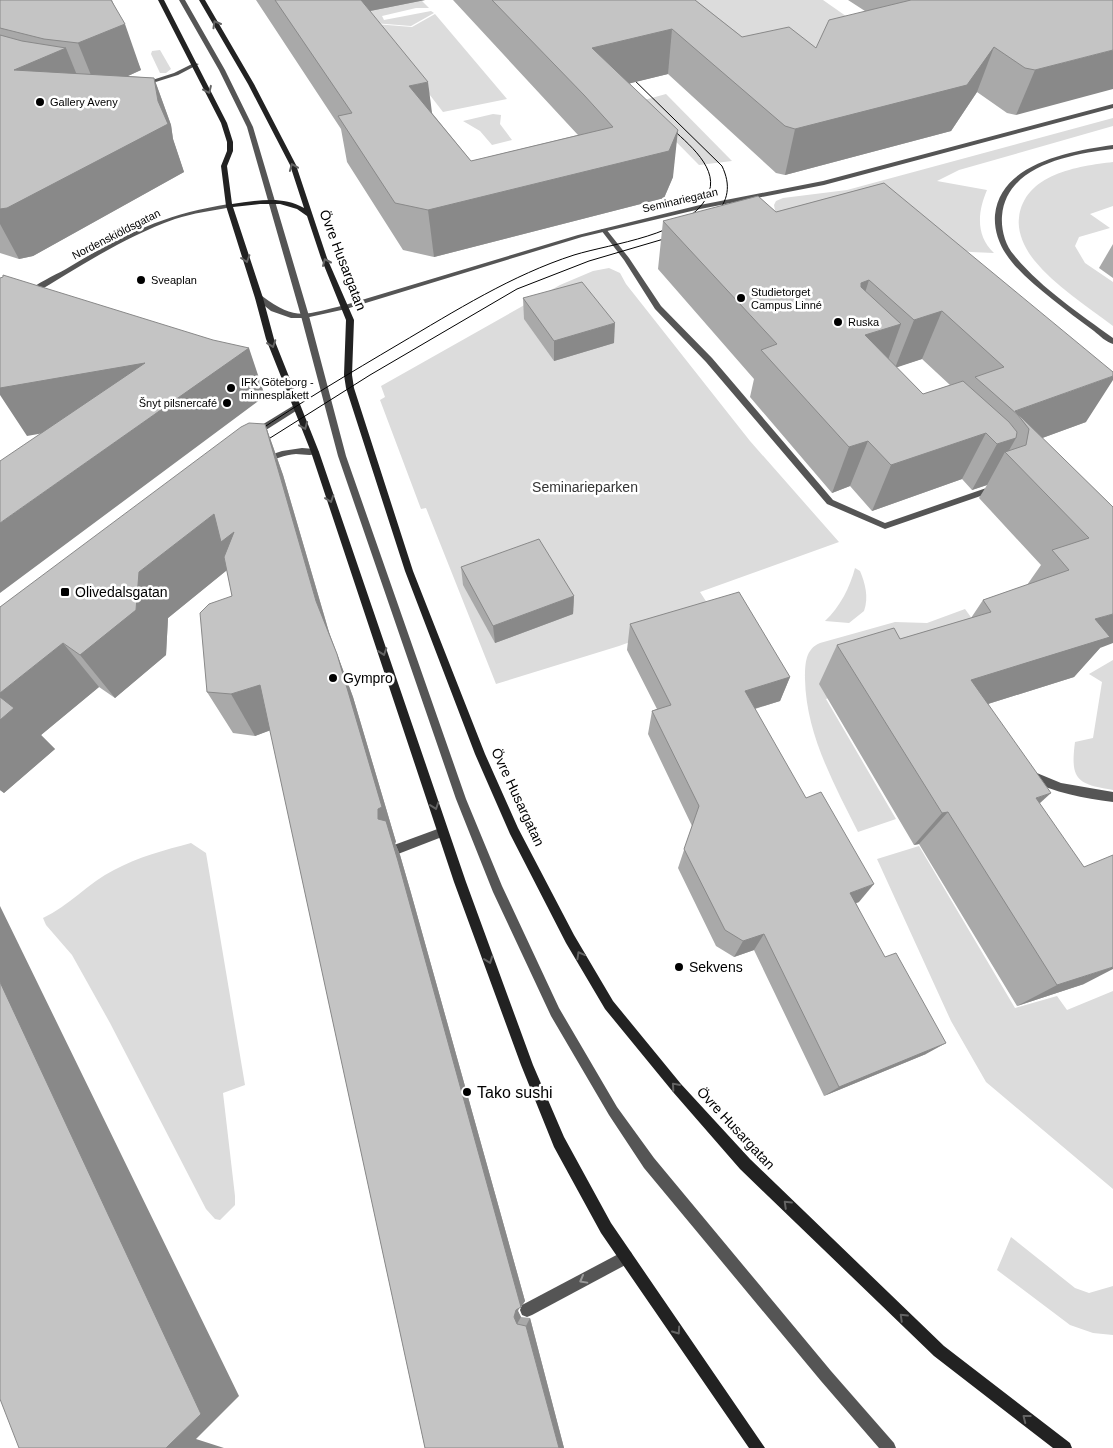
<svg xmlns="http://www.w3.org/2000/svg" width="1113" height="1448" font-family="Helvetica,sans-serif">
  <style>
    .green { fill: #dcdcdc }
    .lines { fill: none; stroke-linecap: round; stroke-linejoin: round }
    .lane { fill: #555; fill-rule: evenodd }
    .street { fill: #555; fill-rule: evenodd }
    .secondary { fill: #222; fill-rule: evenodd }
    .tram { stroke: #000; stroke-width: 1 }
    .wall { fill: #a9a9a9; fill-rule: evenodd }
    .shaded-wall { fill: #898989 }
    .building { fill: #c4c4c4; stroke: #898989 }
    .oneway { stroke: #646464 }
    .oneway2 { stroke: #999 }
    .poi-dot { fill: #000; stroke: #fff; stroke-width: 2 }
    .labels { text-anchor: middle; stroke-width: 5; stroke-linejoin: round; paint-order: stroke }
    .far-poi-label { font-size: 11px; fill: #000; stroke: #fff; text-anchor: start }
    .far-street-label { font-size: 11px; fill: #000; stroke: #fff }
    .street-label { font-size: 14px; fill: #000; stroke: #fff }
    .park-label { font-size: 14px; fill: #333; stroke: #fff }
    .poi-label { font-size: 14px; fill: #000; stroke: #fff; text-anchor: start }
    .near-poi-label { font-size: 16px; fill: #000; stroke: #fff; text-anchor: start }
  </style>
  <rect width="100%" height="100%" fill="#fff"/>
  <g class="green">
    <path d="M 355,0 L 421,0 L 429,8 L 416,8 L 382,16 L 384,20 L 431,11 L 434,13 L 411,26 L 373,23 Z"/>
    <path d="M 661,0 L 823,0 L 873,35 L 736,63 Z"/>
    <path d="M 435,14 L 507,99 L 443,112 L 375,24 L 412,27 Z"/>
    <path d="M 160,50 L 171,69 L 166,73 L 160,73 L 151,54 L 152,51 Z"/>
    <path d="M 666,94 L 732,161 L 699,165 L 637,102 Z"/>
    <path d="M 493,114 L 501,115 L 500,124 L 512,140 L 492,145 L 480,131 L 463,121 Z"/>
    <path d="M 1113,118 L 1113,126 L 959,170 L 937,181 L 987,190 C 978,211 975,235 994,253 L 971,252 L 777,222 L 774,205 L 776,201 L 783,198 L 847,190 Z"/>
    <path d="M 1113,162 L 1113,206 L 1090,214 L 1110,228 L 1079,237 L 1075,246 L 1085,263 L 1113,282 L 1113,326 C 1087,306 1055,286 1034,260 C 1025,249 1017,232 1019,218 C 1024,174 1078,166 1113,162 Z"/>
    <path d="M 609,268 L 620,273 L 626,284 L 750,441 L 839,542 L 700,592 L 713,612 L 619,646 L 496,684 L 426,508 L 421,509 L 380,400 L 385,397 L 381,386 L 560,285 L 593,271 Z"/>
    <path d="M 855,568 L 860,571 C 865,583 869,597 864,611 L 849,623 L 825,621 C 840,607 850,587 855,568 Z"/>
    <path d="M 965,609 L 981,631 L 826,699 L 896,819 L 858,832 C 834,784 806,734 805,679 C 805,665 805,649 820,643 L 895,622 L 927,623 Z"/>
    <path d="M 1113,660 L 1113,790 C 1077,784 1070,780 1075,742 L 1093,738 L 1102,682 L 1089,674 Z"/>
    <path d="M 191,843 L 206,853 L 245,1085 L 223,1093 L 235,1196 L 235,1205 L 220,1220 L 215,1219 L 206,1209 L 110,1023 L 72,955 L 46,925 L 43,918 C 69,906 88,883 114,870 C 138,857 165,850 191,843 Z"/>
    <path d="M 919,846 L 1015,1008 L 1057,996 L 1067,1010 L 1113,991 L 1113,1189 L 986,1082 L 951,1021 L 877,859 Z"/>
    <path d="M 1011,1237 L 1075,1288 L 1089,1293 L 1113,1286 L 1113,1335 L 1093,1333 L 1070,1325 L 997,1270 Z"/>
  </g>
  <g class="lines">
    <g class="lane">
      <path d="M 179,0 L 185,0 L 225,70 L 253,127 L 309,316 L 346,456 L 466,799 L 502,886 L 559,1008 L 617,1107 L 654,1158 L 831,1371 L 894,1443 L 896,1448 L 879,1448 L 821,1381 L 644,1168 L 609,1115 L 551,1016 L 493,892 L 456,799 L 338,456 L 301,316 L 247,127 L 219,70 Z"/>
      <path d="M 602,229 L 606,229 L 629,258 L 661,306 L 712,358 L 833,500 L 885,523 L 995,485 L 998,486 L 998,490 L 885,529 L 827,504 L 706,362 L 655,309 L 624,260 L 601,230 Z"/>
      <path d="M 1032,771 L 1061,783 L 1113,792 L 1113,802 C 1083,798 1055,793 1028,779 L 1027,776 L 1028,773 Z"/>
      <path d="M 443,827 L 447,829 L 448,832 L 447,835 L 398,854 L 394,853 L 393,849 L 394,845 Z"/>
      <path d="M 626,1250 L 631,1252 L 633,1257 L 631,1262 L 532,1315 L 527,1317 L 522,1315 L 520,1310 L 522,1305 Z"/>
    </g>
    <g class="street">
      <path d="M 194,63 L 199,64 L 178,75 L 143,86 L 140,84 L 174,73 Z"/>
      <path d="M 1113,104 L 1113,108 L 824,185 L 700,209 L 582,237 L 346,309 L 305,318 L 291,318 L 271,311 L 255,298 L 262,296 C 296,322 306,314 345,305 L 578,235 L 700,205 L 823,181 Z"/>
      <path d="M 1113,145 L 1113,149 C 1072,154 1006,165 1002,216 C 1001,229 1005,245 1014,255 C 1041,288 1079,313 1113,338 L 1113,344 C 1106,342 1100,336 1094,331 C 1080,321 1066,310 1052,299 C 1036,286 1018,272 1006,254 C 998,242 994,228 995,215 C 1000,163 1071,151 1113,145 Z"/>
      <path d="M 229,204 L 232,206 L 231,207 C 212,211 193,213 175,219 C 124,237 79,267 32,295 L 26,293 C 37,283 53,276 66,269 C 122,235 164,214 229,204 Z"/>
      <path d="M 296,404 L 300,407 L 299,409 L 258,435 L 252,435 L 252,431 Z"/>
      <path d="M 302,448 L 315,449 L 319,452 C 314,457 303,454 296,454 C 284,455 275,459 264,463 L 260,460 L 261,458 L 282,451 Z"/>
    </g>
    <path class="secondary" d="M 158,0 L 164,0 L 227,123 L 233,142 L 233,151 L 227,166 L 232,204 C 256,201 282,195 304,208 L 290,165 L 248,84 L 199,0 L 205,0 L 254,84 L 296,165 L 327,258 L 354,320 L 352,375 L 354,388 L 413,571 L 485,754 L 518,828 L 574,935 L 613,1001 L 681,1084 L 750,1159 L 944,1346 L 1070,1443 L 1072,1448 L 1053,1448 L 934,1356 L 740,1169 L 673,1092 L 605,1009 L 566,943 L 510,834 L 475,754 L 405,571 L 346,388 L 344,375 L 346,320 L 321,258 L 307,216 L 297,209 L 280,204 L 260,204 L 233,207 L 263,298 L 274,339 L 319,452 L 466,882 L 533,1065 L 564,1137 L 611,1223 L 765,1448 L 749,1448 L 601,1233 L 554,1147 L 521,1065 L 454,882 L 311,452 L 266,339 L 255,298 L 226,206 L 221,166 L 227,151 L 227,142 L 221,123 Z"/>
    <g class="tram">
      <path d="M 627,73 L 722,166 C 731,185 729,201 714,216"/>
      <path d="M 254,434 C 301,402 350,373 399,344 C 455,311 512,275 574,255 C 613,243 686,236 707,197 C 722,169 687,143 669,126"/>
      <path d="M 259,445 L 370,375 L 517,289 L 589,261 L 674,236"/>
    </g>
  </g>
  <g class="wall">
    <path d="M 0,0 L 112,0 L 141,70 L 128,76 L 154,78 L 171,125 L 173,139 L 184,172 L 33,256 L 19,259 L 0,253 Z"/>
    <path d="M 256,0 L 425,0 L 370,11 L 432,113 L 471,161 L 578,135 L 453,0 L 695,0 L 742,37 L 816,48 L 865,11 L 848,0 L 1113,0 L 1016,115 L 1007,113 L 977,92 L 951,131 L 785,175 L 776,173 L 668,74 L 630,83 L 673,177 L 664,198 L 434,257 L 403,250 L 347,162 L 341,129 Z"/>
    <path d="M 884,183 L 1086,422 L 1042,438 L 1113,507 L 1100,648 L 1074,677 L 988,704 L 1039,803 L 1084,984 L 1017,1006 L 919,844 L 914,845 L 819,684 L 837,645 L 900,639 L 971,618 L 983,600 L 1027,585 L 1041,565 L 979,498 L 987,485 L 972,490 L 962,479 L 872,511 L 850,486 L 832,493 L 750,397 L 754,379 L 658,269 L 663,221 L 776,212 ZM 922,359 L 950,385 L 923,394 L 896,367 Z"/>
    <path d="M 1113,244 L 1113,278 L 1099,268 Z"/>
    <path d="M 523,298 L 614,343 L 554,361 L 524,319 Z"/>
    <path d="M 265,424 L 283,475 L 329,632 L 353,697 L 396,842 L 395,843 L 400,855 L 411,893 L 525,1301 L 521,1307 L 519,1308 L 518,1311 L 521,1317 L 530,1318 L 564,1448 L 425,1448 L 270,730 L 255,736 L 233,733 L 207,692 L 232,596 L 227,570 L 168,618 L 166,655 L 115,698 L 99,687 L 41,735 L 55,749 L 4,793 L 0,790 L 0,607 Z"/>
    <path d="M 461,567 L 574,596 L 573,614 L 495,643 L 463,585 Z"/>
    <path d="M 630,624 L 790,677 L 780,701 L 755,709 L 859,902 L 856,903 L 926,1054 L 824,1096 L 754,950 L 734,957 L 716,946 L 678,868 L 692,826 L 648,734 L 652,711 L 657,709 L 627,650 Z"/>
  </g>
  <g class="shaded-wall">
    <path d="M 343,0 L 425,0 L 345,16 Z"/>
    <path d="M 125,24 L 141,70 L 97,90 L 78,43 Z"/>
    <path d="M 672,29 L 668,74 L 591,93 L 592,48 Z"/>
    <path d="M 994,47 L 977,92 L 951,131 L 785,175 L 795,129 Z"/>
    <path d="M 66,48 L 85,95 L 14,70 Z"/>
    <path d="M 1113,50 L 1113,89 L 1016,115 L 1035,70 Z"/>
    <path d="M 154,78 L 171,125 L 173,139 L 184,172 L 33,256 L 19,259 L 0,224 L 0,209 L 158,101 Z"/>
    <path d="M 428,82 L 434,128 L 409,86 Z"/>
    <path d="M 678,130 L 673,177 L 664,198 L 434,257 L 428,210 Z"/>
    <path d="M 869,280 L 854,328 L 861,283 Z"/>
    <path d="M 942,311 L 922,359 L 895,368 L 914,320 Z"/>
    <path d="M 615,323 L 614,343 L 554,361 L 554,341 Z"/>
    <path d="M 901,324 L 884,371 L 865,335 Z"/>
    <path d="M 0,325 L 145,363 L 249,348 L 265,396 L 0,593 L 0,523 L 156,413 L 27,436 L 0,395 Z"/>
    <path d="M 1113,376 L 1113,380 L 1086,422 L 1026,444 L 1029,429 L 1015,411 Z"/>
    <path d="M 265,424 L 283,475 L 333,646 L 316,601 Z"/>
    <path d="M 986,433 L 962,479 L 872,511 L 891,465 Z"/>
    <path d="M 1016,438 L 1007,454 L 1005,452 L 987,485 L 972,490 L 997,444 Z"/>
    <path d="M 868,441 L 850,486 L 832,493 L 849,447 Z"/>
    <path d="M 214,514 L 234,532 L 232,566 L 168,618 L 166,655 L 115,698 L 80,655 L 139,572 Z"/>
    <path d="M 574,596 L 573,614 L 495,643 L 493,626 Z"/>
    <path d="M 1113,614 L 1113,643 L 1100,648 L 1074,677 L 943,718 L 971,680 L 1095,619 Z"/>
    <path d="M 63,643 L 99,687 L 41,735 L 55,749 L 4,793 L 0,790 L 0,693 Z"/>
    <path d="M 337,654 L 353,697 L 396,842 L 395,843 L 400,855 L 411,893 L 525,1301 L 521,1307 L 378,819 Z"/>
    <path d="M 790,677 L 780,701 L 737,714 L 745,691 Z"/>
    <path d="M 260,685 L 282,726 L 255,736 L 231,694 Z"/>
    <path d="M 1051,793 L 1015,826 L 1036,798 Z"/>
    <path d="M 948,812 L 919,844 L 914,845 L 942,813 Z"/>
    <path d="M 874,884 L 859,902 L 836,910 L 850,893 Z"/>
    <path d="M 0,906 L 239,1396 L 196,1439 L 224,1448 L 166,1448 L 0,982 Z"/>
    <path d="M 764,934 L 754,950 L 734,957 L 743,941 Z"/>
    <path d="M 1113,967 L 1113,969 L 1084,984 L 1017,1006 L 1057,985 Z"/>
    <path d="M 946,1043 L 926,1054 L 824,1096 L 839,1087 Z"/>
    <path d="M 520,1304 L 518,1311 L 521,1317 L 517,1324 L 514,1317 L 516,1310 Z"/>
    <path d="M 530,1318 L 564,1448 L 559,1448 L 526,1326 Z"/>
  </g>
  <g class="building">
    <path d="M 0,0 L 111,0 L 125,24 L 78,43 L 44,39 L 0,28 Z"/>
    <path d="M 275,0 L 361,0 L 428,82 L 409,86 L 471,161 L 613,127 L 584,95 L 492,0 L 695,0 L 742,37 L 789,27 L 816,48 L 829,20 L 911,0 L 1113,0 L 1113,50 L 1035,70 L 1025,68 L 994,47 L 967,85 L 795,129 L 785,126 L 672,29 L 592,48 L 678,130 L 669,151 L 428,210 L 395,203 L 338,116 L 352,113 Z"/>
    <path d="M 0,35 L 22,41 L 66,48 L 14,70 L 154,78 L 158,101 L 168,124 L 7,208 L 0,209 Z"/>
    <path d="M 884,183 L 1113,372 L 1113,376 L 1015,411 L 1113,507 L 1113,614 L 1095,619 L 1110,637 L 971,680 L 1051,793 L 1036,798 L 1084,867 L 1113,855 L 1113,967 L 1057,985 L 948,812 L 942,813 L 837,645 L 894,628 L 900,639 L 991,612 L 983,600 L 1069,570 L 1052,550 L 1089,538 L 1005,452 L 1026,445 L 1029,429 L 1018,415 L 975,377 L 1004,367 L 942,311 L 914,320 L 869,280 L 861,283 L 861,287 L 901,324 L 865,335 L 923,394 L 963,381 L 1009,422 L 1017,432 L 1016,438 L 997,444 L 986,433 L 891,465 L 868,441 L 849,447 L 761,350 L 777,344 L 663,221 L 758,196 L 776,212 Z"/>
    <path d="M 3,275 L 213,340 L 249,348 L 0,523 L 0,461 L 145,363 L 0,388 L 0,278 L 3,277 Z"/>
    <path d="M 582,282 L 615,323 L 554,341 L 523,298 Z"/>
    <path d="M 249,423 L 265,424 L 316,601 L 337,654 L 382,807 L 378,809 L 378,819 L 386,821 L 398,861 L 521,1307 L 516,1310 L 514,1317 L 517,1324 L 526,1326 L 559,1448 L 425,1448 L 260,685 L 231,694 L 207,692 L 200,613 L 209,604 L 232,596 L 224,557 L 234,532 L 221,542 L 214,514 L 139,572 L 136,610 L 80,655 L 63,643 L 0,693 L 0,607 L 241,427 Z"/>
    <path d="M 539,539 L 574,596 L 493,626 L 461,567 Z"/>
    <path d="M 739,592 L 790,677 L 745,691 L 806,798 L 821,792 L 874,884 L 850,893 L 885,957 L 896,953 L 946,1043 L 839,1087 L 764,934 L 743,941 L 725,930 L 684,849 L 699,806 L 652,711 L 671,705 L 630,624 Z"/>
    <path d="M 0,697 L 14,708 L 0,720 Z"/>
    <path d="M 0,982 L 201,1414 L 166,1448 L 19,1448 L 0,1399 Z"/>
  </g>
  <defs><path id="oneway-chevron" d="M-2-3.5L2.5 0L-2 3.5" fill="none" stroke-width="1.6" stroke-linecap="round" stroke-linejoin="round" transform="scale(1.25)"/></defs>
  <g class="oneway">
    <use href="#oneway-chevron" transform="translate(216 24) rotate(-120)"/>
    <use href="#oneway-chevron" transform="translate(208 90) rotate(65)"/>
    <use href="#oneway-chevron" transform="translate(293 167) rotate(-112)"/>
    <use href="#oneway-chevron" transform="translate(246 259) rotate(72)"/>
    <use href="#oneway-chevron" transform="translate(326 262) rotate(-114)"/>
    <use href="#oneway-chevron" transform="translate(272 344) rotate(71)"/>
    <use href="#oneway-chevron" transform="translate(304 426) rotate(68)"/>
    <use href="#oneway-chevron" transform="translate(330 499) rotate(71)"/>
    <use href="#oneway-chevron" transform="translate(383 652) rotate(71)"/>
    <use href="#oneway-chevron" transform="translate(435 806) rotate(71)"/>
    <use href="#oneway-chevron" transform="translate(580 955) rotate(-119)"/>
    <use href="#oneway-chevron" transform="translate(489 960) rotate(70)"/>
    <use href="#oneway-chevron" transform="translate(675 1086) rotate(-131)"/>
    <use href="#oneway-chevron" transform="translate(787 1204) rotate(-136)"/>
    <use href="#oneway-chevron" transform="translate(903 1317) rotate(-136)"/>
    <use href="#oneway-chevron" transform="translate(677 1331) rotate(55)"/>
    <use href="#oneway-chevron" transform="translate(1026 1418) rotate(-142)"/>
  </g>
  <use class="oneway2" href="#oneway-chevron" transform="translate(583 1280) rotate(151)"/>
  <g class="poi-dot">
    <circle cx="40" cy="102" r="5"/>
    <circle cx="141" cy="280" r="5"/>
    <circle cx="741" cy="298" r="5"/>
    <circle cx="838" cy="322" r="5"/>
    <circle cx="231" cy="388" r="5"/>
    <circle cx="227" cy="403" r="5"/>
    <rect x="60" y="587" width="10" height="10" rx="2.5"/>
    <circle cx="333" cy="678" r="5"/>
    <circle cx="679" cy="967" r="5"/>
    <circle cx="467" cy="1092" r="5"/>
  </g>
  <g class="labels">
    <g class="far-poi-label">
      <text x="50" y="106">Gallery Aveny</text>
      <text x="151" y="284">Sveaplan</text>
      <text x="751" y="296">Studietorget<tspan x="751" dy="13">Campus Linné</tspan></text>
      <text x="848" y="326">Ruska</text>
      <text x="241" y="386">IFK Göteborg -<tspan x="241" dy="13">minnesplakett</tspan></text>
      <text x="217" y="407" text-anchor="end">Šnyt pilsnercafé</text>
    </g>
    <g class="far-street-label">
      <text transform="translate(680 200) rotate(-13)" y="4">Seminariegatan</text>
      <text transform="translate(116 234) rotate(-27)" y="4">Nordenskiöldsgatan</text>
    </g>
    <g class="street-label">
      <text transform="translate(343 260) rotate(69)" y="5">Övre Husargatan</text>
      <text transform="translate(518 797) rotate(65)" y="5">Övre Husargatan</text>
      <text transform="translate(736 1128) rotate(47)" y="5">Övre Husargatan</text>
    </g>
    <g class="park-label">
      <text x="585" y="492">Seminarieparken</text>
    </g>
    <g class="poi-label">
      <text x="75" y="597">Olivedalsgatan</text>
      <text x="343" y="683">Gympro</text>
      <text x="689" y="972">Sekvens</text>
    </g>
    <g class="near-poi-label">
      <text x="477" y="1098">Tako sushi</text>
    </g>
  </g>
</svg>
